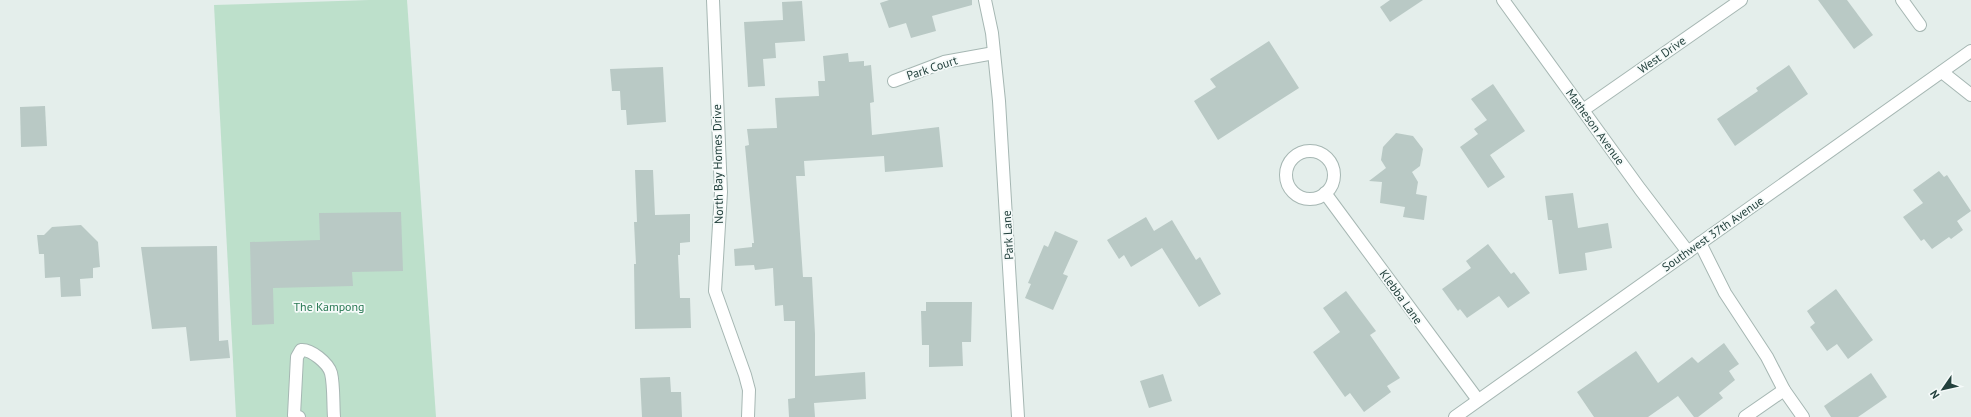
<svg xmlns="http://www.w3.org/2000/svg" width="1971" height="417" font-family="'PT Sans',sans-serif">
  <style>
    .green { fill: #bde0cb }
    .building { fill: #b9c9c5 }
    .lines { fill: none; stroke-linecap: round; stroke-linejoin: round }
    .minor-casing { stroke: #a6b7b3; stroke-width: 14 }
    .minor { stroke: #fff; stroke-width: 12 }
    .labels { text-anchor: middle; stroke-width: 3.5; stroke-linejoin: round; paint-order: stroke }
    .street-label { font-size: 12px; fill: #23413d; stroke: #f5faf9 }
    .park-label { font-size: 12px; fill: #2b7a55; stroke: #f5faf9 }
  </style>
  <rect width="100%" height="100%" fill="#e4eeeb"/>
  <path class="green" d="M 369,0 L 407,0 L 436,417 L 236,417 L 214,5 Z"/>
  <g class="building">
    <path d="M 889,0 L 972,0 L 972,5 L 932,16 L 936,31 L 911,38 L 906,23 L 889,28 L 880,3 Z"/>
    <path d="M 1390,0 L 1423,0 L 1390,22 L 1380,7 Z"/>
    <path d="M 1818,0 L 1847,0 L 1873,35 L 1854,49 Z"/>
    <path d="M 802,1 L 805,41 L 775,43 L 776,58 L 763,59 L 765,86 L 748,87 L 744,22 L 783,20 L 782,2 Z"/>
    <path d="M 1269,41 L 1299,88 L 1218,140 L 1194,101 L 1216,87 L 1210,79 Z"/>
    <path d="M 848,53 L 849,62 L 864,61 L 864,66 L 871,65 L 874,102 L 870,103 L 872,135 L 939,127 L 943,167 L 885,172 L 884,156 L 804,161 L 805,176 L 796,176 L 803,277 L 812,277 L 815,334 L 815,376 L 865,372 L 866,399 L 814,403 L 815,417 L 789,417 L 788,399 L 795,398 L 795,321 L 784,321 L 783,305 L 775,306 L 773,268 L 755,270 L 754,265 L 735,266 L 734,249 L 752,247 L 752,243 L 754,243 L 745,146 L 749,145 L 747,129 L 777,128 L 775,98 L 819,96 L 818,81 L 825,81 L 823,56 Z"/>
    <path d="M 1789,65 L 1808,94 L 1735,146 L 1717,119 L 1758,91 L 1756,88 Z"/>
    <path d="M 663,67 L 666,122 L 627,125 L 626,110 L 621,110 L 620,91 L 612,91 L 610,69 Z"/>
    <path d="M 1493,84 L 1525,131 L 1490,155 L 1505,177 L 1488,188 L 1460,147 L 1478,134 L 1474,129 L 1487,120 L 1471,99 Z"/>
    <path d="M 45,106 L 47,146 L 21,147 L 20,107 Z"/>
    <path d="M 1396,133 L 1413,136 L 1423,149 L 1420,166 L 1412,172 L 1418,182 L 1416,194 L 1427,196 L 1424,220 L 1403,217 L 1405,207 L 1380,203 L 1382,182 L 1369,181 L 1386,168 L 1381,160 L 1383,147 Z"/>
    <path d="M 635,170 L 653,170 L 655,215 L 690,214 L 690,242 L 680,243 L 680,255 L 678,255 L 680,298 L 690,298 L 691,328 L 635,329 L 634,264 L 636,264 L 634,222 L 637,222 Z"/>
    <path d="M 1939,171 L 1944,177 L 1947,175 L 1971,211 L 1957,221 L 1963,230 L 1951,239 L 1949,237 L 1932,249 L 1924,239 L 1921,241 L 1903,217 L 1923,203 L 1913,190 Z"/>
    <path d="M 1573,193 L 1578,228 L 1608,223 L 1612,248 L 1585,253 L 1587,270 L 1559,274 L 1552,220 L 1548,220 L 1545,196 Z"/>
    <path d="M 401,212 L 403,271 L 352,272 L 353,286 L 273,288 L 274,324 L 252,325 L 250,242 L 320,240 L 319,213 Z"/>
    <path d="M 1146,217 L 1154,231 L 1172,220 L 1196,260 L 1200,257 L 1221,294 L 1199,307 L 1162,248 L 1131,267 L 1124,255 L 1119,259 L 1107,240 Z"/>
    <path d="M 81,225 L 98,242 L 100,267 L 93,268 L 93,278 L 80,279 L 81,296 L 61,297 L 60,277 L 45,278 L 44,254 L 39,254 L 37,235 L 44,235 L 52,227 Z"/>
    <path d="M 1055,231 L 1078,241 L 1063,274 L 1068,276 L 1053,310 L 1025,298 L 1031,284 L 1028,283 L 1044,245 L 1048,247 Z"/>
    <path d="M 1488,244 L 1511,274 L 1514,272 L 1530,293 L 1508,308 L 1499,296 L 1467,318 L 1460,309 L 1458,311 L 1442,289 L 1471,268 L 1466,261 Z"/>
    <path d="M 217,246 L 219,341 L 228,340 L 230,358 L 190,361 L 186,327 L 152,329 L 141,247 Z"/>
    <path d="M 1836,289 L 1873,340 L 1848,359 L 1837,344 L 1827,351 L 1810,327 L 1815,323 L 1807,311 Z"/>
    <path d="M 1346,291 L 1376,331 L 1370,335 L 1400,378 L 1387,386 L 1391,392 L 1364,412 L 1350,393 L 1345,397 L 1313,352 L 1340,332 L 1323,308 Z"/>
    <path d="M 926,302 L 972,302 L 971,342 L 962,342 L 963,366 L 929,367 L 929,345 L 922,345 L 921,311 L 926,311 Z"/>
    <path d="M 1724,343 L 1739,364 L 1729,371 L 1735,380 L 1719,393 L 1723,398 L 1698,417 L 1694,417 L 1678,396 L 1648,417 L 1594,417 L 1577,392 L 1636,351 L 1658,383 L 1692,357 L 1698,363 Z"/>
    <path d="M 1871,373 L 1887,397 L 1858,417 L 1831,417 L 1824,406 Z"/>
    <path d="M 1163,374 L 1172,401 L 1149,408 L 1140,381 Z"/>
    <path d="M 670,377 L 671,392 L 681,392 L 682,417 L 642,417 L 640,378 Z"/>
  </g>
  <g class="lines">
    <defs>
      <g id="minor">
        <path d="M 713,0 L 721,192 L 715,291 L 745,375 L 749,390 L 748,417"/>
        <path d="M 985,0 L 992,33 L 999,101 L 1018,417"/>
        <path d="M 1503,0 L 1640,189 L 1688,252"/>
        <path d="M 1902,0 L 1920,25"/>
        <path d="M 1942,72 L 1971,95"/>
        <path d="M 894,81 L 944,62 L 994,53"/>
        <path d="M 1583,110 L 1741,0"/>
        <circle cx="1310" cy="175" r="24"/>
        <path d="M 1325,193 L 1478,400"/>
        <path d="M 1700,243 L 1725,293 L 1767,357 L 1784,390 L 1803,417"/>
        <path d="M 299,417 L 294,415 L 297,357 L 301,350 C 311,349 328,363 331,373 C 334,385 333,405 334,417"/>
        <path d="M 1455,417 L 1971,51"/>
        <path d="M 1745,417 L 1784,390"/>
      </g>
    </defs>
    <use href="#minor" class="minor-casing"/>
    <use href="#minor" class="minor"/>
  </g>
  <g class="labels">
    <g class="street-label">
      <text transform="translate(1662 55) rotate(-35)" y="4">West Drive</text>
      <text transform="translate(932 68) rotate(-18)" y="4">Park Court</text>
      <text transform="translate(1595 127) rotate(54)" y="4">Matheson Avenue</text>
      <text transform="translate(718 164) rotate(-91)" y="4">North Bay Homes Drive</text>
      <text transform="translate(1713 234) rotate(-35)" y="4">Southwest 37th Avenue</text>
      <text transform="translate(1008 235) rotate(-93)" y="4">Park Lane</text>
      <text transform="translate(1401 297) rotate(54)" y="4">Klebba Lane</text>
    </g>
    <g class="park-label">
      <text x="329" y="311">The Kampong</text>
    </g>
  </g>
  <g transform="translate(1943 389) rotate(236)" stroke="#f5faf9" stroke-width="3" paint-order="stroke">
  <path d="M0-3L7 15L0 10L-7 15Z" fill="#23413d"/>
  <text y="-6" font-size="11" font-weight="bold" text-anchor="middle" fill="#23413d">N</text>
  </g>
</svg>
